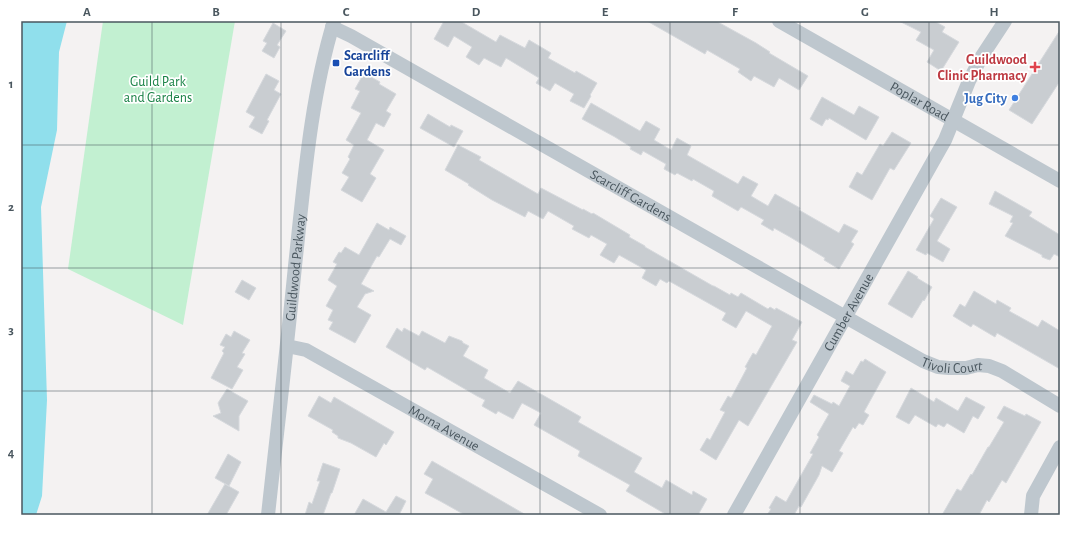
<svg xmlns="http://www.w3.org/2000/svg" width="1081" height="536" font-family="'Alegreya Sans',sans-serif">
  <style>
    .green { fill: #c2f0d1 }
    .water { fill: #90dfec }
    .building { fill: #c9cdd1; stroke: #d6d9dd }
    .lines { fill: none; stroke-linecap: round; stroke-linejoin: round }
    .minor { stroke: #bec7ce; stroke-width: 14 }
    .grid { fill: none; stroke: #4a575f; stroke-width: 1; stroke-opacity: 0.55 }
    .transit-dot { fill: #1a4fb4; stroke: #fff; stroke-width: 1.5 }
    .health-dot { fill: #e0444e; stroke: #fff; stroke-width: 1.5 }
    .shop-dot { fill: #3f7fe0; stroke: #fff; stroke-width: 1.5 }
    .labels { text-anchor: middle; stroke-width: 3.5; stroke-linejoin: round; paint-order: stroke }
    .transit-label { font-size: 14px; font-weight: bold; fill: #164399; stroke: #fff; text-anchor: start }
    .health-label { font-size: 14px; font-weight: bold; fill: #be3a42; stroke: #fff; text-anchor: end }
    .park-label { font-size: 14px; fill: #198246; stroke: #fff }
    .shop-label { font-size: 14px; font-weight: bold; fill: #366cbe; stroke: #fff; text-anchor: end }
    .street-label { font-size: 14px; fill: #4a575f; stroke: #fff }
    .neatline { fill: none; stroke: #4a575f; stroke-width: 1.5 }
    .grid-label { font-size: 13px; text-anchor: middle; font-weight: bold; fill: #4a575f }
  </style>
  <rect width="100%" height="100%" fill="#f4f2f2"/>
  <path class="green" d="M 103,21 L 235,21 L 183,325 L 68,269 Z"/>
  <path class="water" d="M 21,21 L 67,21 L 59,52 L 57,130 L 41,207 L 47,400 L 42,496 L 36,515 L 21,515 Z"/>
  <g class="building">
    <path d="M 444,21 L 460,21 L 496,42 L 500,35 L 525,48 L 529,40 L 551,53 L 548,58 L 575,73 L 576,71 L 597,83 L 590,95 L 591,96 L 584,108 L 570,101 L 574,94 L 555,83 L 550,91 L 536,83 L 539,78 L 506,58 L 501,67 L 484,58 L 479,65 L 466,57 L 472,47 L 454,36 L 448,47 L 434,39 Z"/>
    <path d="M 647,21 L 716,21 L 756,43 L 770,52 L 769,53 L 808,76 L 799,90 L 779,78 L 774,87 L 754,76 L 751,81 L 738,72 L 740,69 L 707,50 L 705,54 Z"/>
    <path d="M 899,21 L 934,21 L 945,27 L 942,32 L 959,42 L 941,71 L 927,62 L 934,50 L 916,40 L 921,32 Z"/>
    <path d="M 273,23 L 286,31 L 277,45 L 280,47 L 274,58 L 262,51 L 267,43 L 263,41 Z"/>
    <path d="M 1060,30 L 1060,81 L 1032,124 L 1009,110 Z"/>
    <path d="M 364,73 L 380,82 L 379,84 L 396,94 L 386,111 L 391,114 L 384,127 L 376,123 L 367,140 L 384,150 L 370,174 L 376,178 L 362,202 L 341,190 L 349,177 L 342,173 L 350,159 L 348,157 L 354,145 L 346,140 L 361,113 L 351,108 L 360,91 L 355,89 Z"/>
    <path d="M 266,74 L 279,81 L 274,90 L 281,94 L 267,120 L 269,121 L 262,134 L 249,127 L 255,117 L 246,112 Z"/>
    <path d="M 822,97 L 854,115 L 859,106 L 879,117 L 866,140 L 829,118 L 828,120 L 826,119 L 822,126 L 810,119 Z"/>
    <path d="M 591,103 L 640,131 L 646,121 L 660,129 L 654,140 L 671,150 L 677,138 L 691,146 L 687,155 L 738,184 L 743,176 L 758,184 L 751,196 L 768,206 L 775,194 L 800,208 L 799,210 L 839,233 L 844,224 L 858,231 L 851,242 L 854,244 L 839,269 L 824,260 L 825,258 L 790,237 L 774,228 L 773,231 L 761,224 L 764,220 L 741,207 L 738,211 L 712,196 L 714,191 L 693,179 L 692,181 L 677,173 L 675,175 L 664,169 L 666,164 L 643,151 L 641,155 L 630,149 L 631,147 L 615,137 L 582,119 Z"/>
    <path d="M 428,114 L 450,127 L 451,125 L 463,131 L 454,147 L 420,128 Z"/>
    <path d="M 892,132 L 911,143 L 894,170 L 890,168 L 872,200 L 849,187 L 857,172 L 862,175 L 880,144 L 883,146 Z"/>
    <path d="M 458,145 L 481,157 L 479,160 L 538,194 L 541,188 L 583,210 L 583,209 L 592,214 L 593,213 L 630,235 L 629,237 L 645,246 L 645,247 L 713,286 L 714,286 L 730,295 L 731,293 L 738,297 L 741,293 L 768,309 L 770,307 L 775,310 L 776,308 L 802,322 L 792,340 L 797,342 L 748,426 L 739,420 L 716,460 L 700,450 L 707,438 L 710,440 L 725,412 L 720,410 L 728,396 L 731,398 L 747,368 L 745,367 L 753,353 L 756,355 L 772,326 L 746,311 L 736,328 L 722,320 L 726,313 L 669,281 L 667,283 L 660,279 L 656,286 L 642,278 L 646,270 L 619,255 L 614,263 L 600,255 L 607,244 L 591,235 L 589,238 L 572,229 L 574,226 L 548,211 L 543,219 L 528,211 L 525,217 L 492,200 L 468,185 L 469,184 L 445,170 Z"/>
    <path d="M 995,191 L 1032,212 L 1029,216 L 1060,235 L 1060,257 L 1054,254 L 1050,260 L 1047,259 L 1042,257 L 1042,255 L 1005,236 L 1013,223 L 1010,222 L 1013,216 L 989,204 Z"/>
    <path d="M 941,198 L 957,207 L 937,241 L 950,249 L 943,262 L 927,253 L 926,255 L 916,250 L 934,219 L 930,216 Z"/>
    <path d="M 377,223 L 389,230 L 390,227 L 406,236 L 401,245 L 390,239 L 379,257 L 377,256 L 361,284 L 374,291 L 365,294 L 357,307 L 371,315 L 355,343 L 329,329 L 333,322 L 328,320 L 333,310 L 326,306 L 337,286 L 328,280 L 337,264 L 333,262 L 339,252 L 341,253 L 345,247 L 359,255 Z"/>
    <path d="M 908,271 L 918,277 L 917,278 L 932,287 L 924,301 L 923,300 L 912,318 L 888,304 Z"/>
    <path d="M 242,280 L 256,288 L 249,300 L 235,292 Z"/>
    <path d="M 974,291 L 996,304 L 997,300 L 1011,308 L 1009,311 L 1038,327 L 1042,320 L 1060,331 L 1060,369 L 997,333 L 995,337 L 973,324 L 971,327 L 953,316 L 960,304 L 965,307 Z"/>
    <path d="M 397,328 L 402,332 L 404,328 L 419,336 L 422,331 L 445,343 L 449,336 L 462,341 L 463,343 L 469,346 L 463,356 L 488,370 L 484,378 L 510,393 L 518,381 L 581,417 L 578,422 L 642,458 L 634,472 L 662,488 L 666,480 L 692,495 L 693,491 L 707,499 L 698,515 L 667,515 L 626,491 L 630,485 L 578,456 L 580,451 L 534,425 L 541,413 L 522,403 L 513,419 L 498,411 L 496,414 L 482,406 L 485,400 L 477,396 L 427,367 L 425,370 L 386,347 Z"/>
    <path d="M 234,331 L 250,340 L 242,353 L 245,354 L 237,367 L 243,370 L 232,389 L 211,378 L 224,353 L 222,351 L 225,347 L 220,345 L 226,334 L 231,337 Z"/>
    <path d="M 865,359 L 886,372 L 865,410 L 864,412 L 869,415 L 863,425 L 859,423 L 855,429 L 853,427 L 839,451 L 843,453 L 832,472 L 822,466 L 819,475 L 801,507 L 799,506 L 794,515 L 767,515 L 771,509 L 769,508 L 776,496 L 786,502 L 813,454 L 810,453 L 819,437 L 817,435 L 829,414 L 810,402 L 814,395 L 832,404 L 833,402 L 839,406 L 850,386 L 841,381 L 846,371 L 853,375 L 861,361 L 863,362 Z"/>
    <path d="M 911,388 L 934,402 L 936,398 L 958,411 L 966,397 L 985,407 L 978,419 L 973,416 L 964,433 L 947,423 L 944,427 L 938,424 L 936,427 L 915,415 L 909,424 L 896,417 Z"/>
    <path d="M 227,389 L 248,401 L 239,416 L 239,431 L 213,416 L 221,413 L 218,403 Z"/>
    <path d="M 319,396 L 331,403 L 334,397 L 394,432 L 386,445 L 384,443 L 376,457 L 351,443 L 338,438 L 338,436 L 332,432 L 333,430 L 308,416 Z"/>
    <path d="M 1004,406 L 1025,416 L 1026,414 L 1041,422 L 1006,483 L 1002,480 L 989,502 L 987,500 L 979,515 L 942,515 L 957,489 L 961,491 L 971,474 L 972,475 L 988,447 L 989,447 L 1004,422 L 997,418 Z"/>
    <path d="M 228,454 L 241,462 L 229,486 L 215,478 Z"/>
    <path d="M 432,461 L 481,489 L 526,515 L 465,515 L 440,501 L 425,493 L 433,479 L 424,474 Z"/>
    <path d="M 323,463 L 340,469 L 332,493 L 331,493 L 323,515 L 305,515 L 309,502 L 312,504 L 320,481 L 317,481 Z"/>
    <path d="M 225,484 L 239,492 L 226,515 L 207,515 Z"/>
    <path d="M 396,496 L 406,501 L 399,515 L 354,515 L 363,499 L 386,512 Z"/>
  </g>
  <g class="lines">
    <g class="minor">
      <path id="s1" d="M 779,21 L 1060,181"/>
      <path id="s2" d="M 332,27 L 351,36 L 923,361 L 938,367 L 949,368 L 966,368 L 978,365 L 989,366 L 1002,371 L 1060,406"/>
      <path id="s3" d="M 287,346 L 306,350 L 600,515"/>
      <path id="s4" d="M 268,515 C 277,432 287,349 295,266 C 304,184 310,100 334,21"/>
      <path id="s5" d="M 734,515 L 945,140 L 969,81 L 982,56 L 1005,21"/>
      <path d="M 1031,515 L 1033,496 L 1060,447"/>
    </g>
  </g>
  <path class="grid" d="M 152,21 L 152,515M 281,21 L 281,515M 411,21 L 411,515M 540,21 L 540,515M 670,21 L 670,515M 800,21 L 800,515M 929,21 L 929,515M 21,145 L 1060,145M 21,268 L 1060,268M 21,391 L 1060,391"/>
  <rect class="transit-dot" x="332" y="59" width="8" height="8" rx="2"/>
  <path class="health-dot" d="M1033 61h4v4h4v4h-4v4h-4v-4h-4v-4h4z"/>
  <circle class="shop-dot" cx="1015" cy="98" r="4"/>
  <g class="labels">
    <g class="transit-label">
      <text x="344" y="60">Scarcliff<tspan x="344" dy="16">Gardens</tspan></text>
    </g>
    <g class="health-label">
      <text x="1027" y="64">Guildwood<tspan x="1027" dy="16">Clinic Pharmacy</tspan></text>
    </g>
    <g class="park-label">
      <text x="158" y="86">Guild Park<tspan x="158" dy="16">and Gardens</tspan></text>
    </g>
    <g class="shop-label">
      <text x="1007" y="103">Jug City</text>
    </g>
    <g class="street-label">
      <text dy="5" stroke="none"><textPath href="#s1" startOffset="162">Poplar Road</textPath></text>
      <text dy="5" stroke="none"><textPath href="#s2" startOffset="343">Scarcliff Gardens</textPath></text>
      <text dy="5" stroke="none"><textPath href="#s4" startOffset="249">Guildwood Parkway</textPath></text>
      <text dy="5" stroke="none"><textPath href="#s5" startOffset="233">Cumber Avenue</textPath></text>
      <text dy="5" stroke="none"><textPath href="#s2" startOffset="709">Tivoli Court</textPath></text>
      <text dy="5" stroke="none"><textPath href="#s3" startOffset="178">Morna Avenue</textPath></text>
    </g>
  </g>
  <rect width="1081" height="536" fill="none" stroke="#ffffff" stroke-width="44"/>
  <rect x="22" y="22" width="1037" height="492" class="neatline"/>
  <g class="grid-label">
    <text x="87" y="16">A</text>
    <text x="216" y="16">B</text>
    <text x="346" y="16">C</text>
    <text x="476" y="16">D</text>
    <text x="605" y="16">E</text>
    <text x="735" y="16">F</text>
    <text x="865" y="16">G</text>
    <text x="994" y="16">H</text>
    <text x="11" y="88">1</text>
    <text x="11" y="211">2</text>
    <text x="11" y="334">3</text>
    <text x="11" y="457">4</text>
  </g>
</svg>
